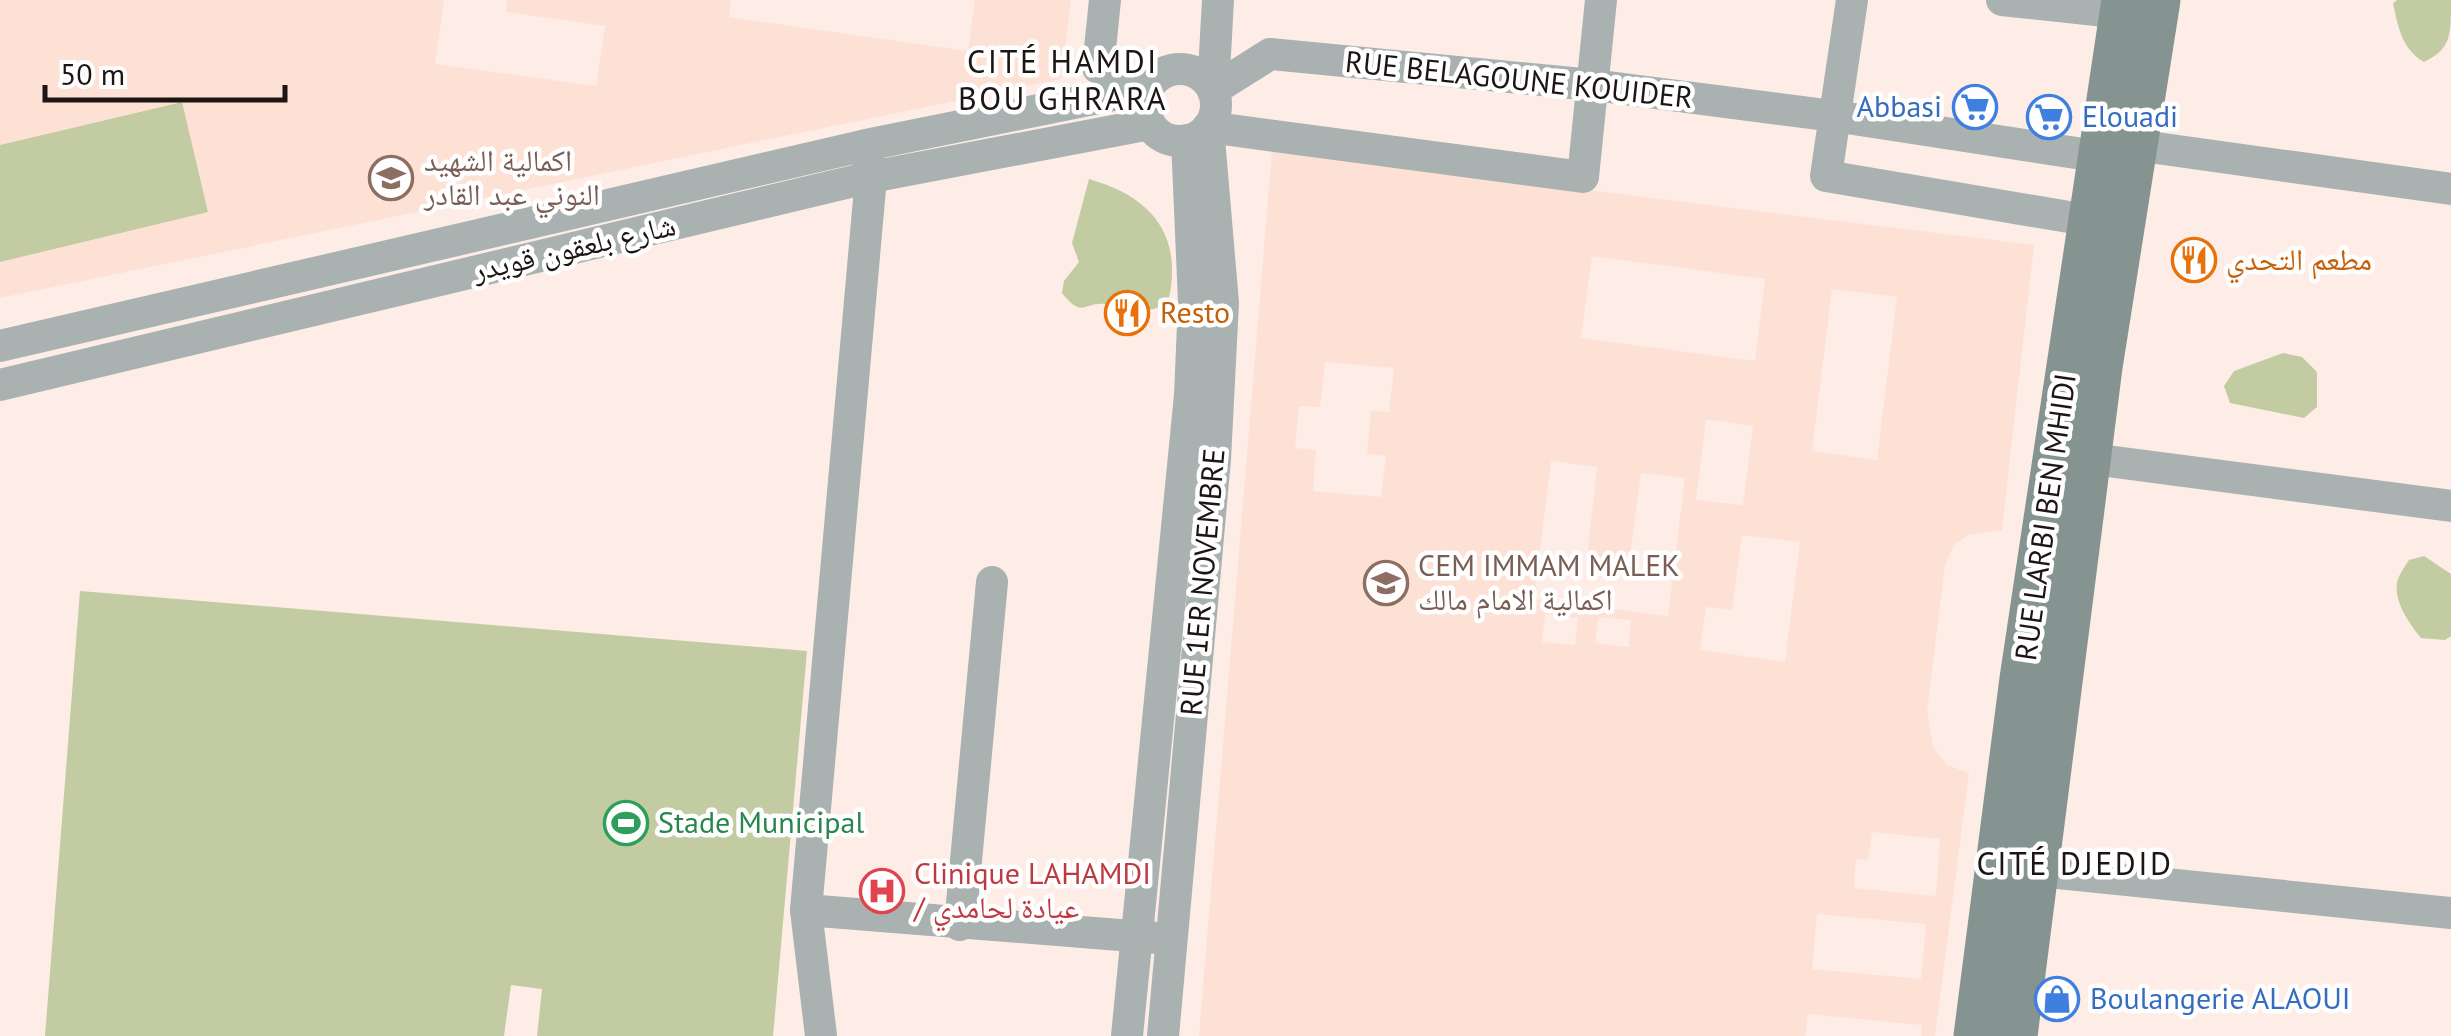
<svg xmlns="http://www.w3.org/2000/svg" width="2451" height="1036" font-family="'PT Sans','Noto Naskh Arabic',sans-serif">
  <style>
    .built { fill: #fde1d5; fill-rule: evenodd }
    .green { fill: #c2cba1 }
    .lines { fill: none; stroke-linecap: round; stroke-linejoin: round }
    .street { stroke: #a9b2b0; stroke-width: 32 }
    .secondary { stroke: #869491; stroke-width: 45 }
    .labels { text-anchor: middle; stroke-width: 9; stroke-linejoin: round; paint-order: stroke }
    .street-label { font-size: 30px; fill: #1c1513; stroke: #fefefe }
    .shop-label { font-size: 30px; fill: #366cbe; stroke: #fefefe; text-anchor: start }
    .education-label { font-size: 30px; fill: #785e54; stroke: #fefefe; text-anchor: start }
    .food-label { font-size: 30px; fill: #c56008; stroke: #fefefe; text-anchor: start }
    .leisure-label { font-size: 30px; fill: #27864d; stroke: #fefefe; text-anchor: start }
    .health-label { font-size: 30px; fill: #be3a42; stroke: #fefefe; text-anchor: start }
    .neighbourhood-label { font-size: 32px; letter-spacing: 2.5px; fill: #1c1513; stroke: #fefefe }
  </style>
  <rect width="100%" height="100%" fill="#fdede6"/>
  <g class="built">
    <path d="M 0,0 L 444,0 L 435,64 L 596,86 L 605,26 L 506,12 L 507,0 L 731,0 L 729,17 L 968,51 L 975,0 L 1071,0 L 1061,79 L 0,298 L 0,262 L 208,211 L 181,102 L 0,145 Z"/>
    <path d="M 1272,151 L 2034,245 L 2002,530 L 1968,535 L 1953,546 L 1945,566 L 1927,711 L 1933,747 L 1947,765 L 1969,773 L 1935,1036 L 1921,1036 L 1922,1025 L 1808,1014 L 1805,1036 L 1199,1036 ZM 1592,256 L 1765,279 L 1755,361 L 1581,338 ZM 1832,289 L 1897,297 L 1877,460 L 1812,451 ZM 1325,362 L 1394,368 L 1389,412 L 1371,411 L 1367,454 L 1386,456 L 1381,497 L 1313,491 L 1316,450 L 1295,448 L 1299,406 L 1320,407 ZM 1706,419 L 1753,426 L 1743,505 L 1696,500 ZM 1551,461 L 1597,467 L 1587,558 L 1629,563 L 1641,473 L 1685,478 L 1668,616 L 1534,599 ZM 1742,535 L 1800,542 L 1785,662 L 1700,650 L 1706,607 L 1732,610 ZM 1545,614 L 1578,618 L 1575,645 L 1542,642 ZM 1598,617 L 1631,620 L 1629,647 L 1595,643 ZM 1872,832 L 1940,839 L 1936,896 L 1854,888 L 1856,859 L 1868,860 ZM 1817,914 L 1926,924 L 1921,979 L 1812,969 Z"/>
  </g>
  <g class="green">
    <path d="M 2397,0 L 2451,0 C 2451,36 2451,49 2424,62 C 2402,49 2398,27 2393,3 Z"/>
    <path d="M 182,102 L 208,212 L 0,262 L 0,145 Z"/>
    <path d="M 1089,179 C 1152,197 1184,235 1168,303 C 1140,318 1133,306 1105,304 C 1083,302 1083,319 1062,293 L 1064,281 L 1079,262 L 1072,243 Z"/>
    <path d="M 2283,353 L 2302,357 L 2317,372 L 2317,407 L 2304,418 L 2230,403 L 2224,386 L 2234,371 Z"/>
    <path d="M 2424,556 L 2451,574 L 2451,636 L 2445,640 L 2421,638 C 2410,624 2394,603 2397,583 C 2398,576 2405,566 2409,560 Z"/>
    <path d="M 80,591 L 807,651 L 773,1036 L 537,1036 L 542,989 L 511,985 L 504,1036 L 45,1036 Z"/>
  </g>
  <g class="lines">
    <g class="street">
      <path d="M 1105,0 L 1098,68 L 1148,88"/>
      <path d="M 1852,0 L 1826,176 L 2110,224"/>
      <path d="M 2002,0 L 2142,15"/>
      <circle cx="1180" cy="105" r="36"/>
      <path d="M 1213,90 L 1270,54 L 1593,85 L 1834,116 L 2122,160"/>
      <path d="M 1213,90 L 1218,0"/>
      <path d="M 2135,145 L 2451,189"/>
      <path d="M 0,346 L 866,145 L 1148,88"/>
      <path d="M 0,385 L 871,177 L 1150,124"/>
      <path d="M 2069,456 L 2451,506"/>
      <path d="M 2018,869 L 2451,913"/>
      <path d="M 806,910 L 1157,938"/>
      <path d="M 960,925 L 992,582"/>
      <path d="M 821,1036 L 806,910 L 871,177 L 868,159"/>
      <path d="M 1127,1036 L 1190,395 L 1194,302 L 1187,140"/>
      <path d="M 1163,1036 L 1215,459 L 1223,303 L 1208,127 L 1583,177 L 1601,0"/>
    </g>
    <g class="secondary">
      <path d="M 1976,1036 L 2022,679 L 2124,0"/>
      <path d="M 2015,1036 L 2100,367 L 2158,0"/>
    </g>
  </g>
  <defs>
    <symbol id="supermarket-ring" viewBox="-11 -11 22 22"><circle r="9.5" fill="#fefefe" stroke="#3f7fe0" stroke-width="1.5"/><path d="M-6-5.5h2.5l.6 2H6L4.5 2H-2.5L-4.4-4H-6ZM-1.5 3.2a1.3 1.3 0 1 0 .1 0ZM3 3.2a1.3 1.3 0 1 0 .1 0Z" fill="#3f7fe0"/></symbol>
    <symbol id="school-ring" viewBox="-11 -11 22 22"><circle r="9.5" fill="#fefefe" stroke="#8d6e63" stroke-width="1.5"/><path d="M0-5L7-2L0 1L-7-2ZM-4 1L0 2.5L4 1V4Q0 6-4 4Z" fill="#8d6e63"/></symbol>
    <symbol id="restaurant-ring" viewBox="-11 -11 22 22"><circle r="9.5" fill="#fefefe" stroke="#e8710a" stroke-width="1.5"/><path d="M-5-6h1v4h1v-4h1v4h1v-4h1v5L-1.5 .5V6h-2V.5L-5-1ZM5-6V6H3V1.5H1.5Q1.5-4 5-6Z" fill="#e8710a"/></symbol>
    <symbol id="university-ring" viewBox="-11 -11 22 22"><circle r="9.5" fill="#fefefe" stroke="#8d6e63" stroke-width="1.5"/><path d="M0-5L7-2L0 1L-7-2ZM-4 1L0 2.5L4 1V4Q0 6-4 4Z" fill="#8d6e63"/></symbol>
    <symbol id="stadium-ring" viewBox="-11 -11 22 22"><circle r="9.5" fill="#fefefe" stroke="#2e9e5b" stroke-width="1.5"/><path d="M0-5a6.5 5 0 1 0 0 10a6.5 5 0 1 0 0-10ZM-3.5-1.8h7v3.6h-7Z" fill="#2e9e5b"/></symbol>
    <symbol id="hospital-ring" viewBox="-11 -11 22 22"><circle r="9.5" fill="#fefefe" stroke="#e0444e" stroke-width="1.5"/><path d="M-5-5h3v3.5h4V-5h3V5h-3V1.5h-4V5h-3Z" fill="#e0444e"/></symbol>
    <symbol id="shop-ring" viewBox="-11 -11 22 22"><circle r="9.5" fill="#fefefe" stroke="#3f7fe0" stroke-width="1.5"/><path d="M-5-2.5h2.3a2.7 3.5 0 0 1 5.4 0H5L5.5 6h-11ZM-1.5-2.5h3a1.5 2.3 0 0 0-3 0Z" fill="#3f7fe0"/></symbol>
  </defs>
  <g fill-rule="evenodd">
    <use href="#supermarket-ring" x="1950" y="82" width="50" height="50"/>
    <use href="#supermarket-ring" x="2024" y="92" width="50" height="50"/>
    <use href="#school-ring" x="366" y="153" width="50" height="50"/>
    <use href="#restaurant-ring" x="2169" y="235" width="50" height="50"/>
    <use href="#restaurant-ring" x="1102" y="288" width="50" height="50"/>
    <use href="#university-ring" x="1361" y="558" width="50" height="50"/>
    <use href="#stadium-ring" x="601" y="798" width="50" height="50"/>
    <use href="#hospital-ring" x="857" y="866" width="50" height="50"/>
    <use href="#shop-ring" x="2032" y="974" width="50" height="50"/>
  </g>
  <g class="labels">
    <g class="street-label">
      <text transform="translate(1519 80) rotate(6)" y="10">RUE BELAGOUNE KOUIDER</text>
      <text transform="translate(574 248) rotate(-13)" y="10">شارع بلعقون قويدر</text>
      <text transform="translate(2046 517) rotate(-82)" y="10">RUE LARBI BEN MHIDI</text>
      <text transform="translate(1203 582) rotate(-85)" y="10">RUE 1ER NOVEMBRE</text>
    </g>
    <g class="shop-label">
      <text x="1942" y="117" text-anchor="end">Abbasi</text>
      <text x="2082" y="127">Elouadi</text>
      <text x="2090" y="1009">Boulangerie ALAOUI</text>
    </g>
    <g class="education-label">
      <text x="424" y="171">اكمالية الشهيد<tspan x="424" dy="34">النوني عبد القادر</tspan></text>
      <text x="1418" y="576">CEM IMMAM MALEK<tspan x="1418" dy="34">اكمالية الامام مالك</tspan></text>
    </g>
    <g class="food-label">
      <text x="2226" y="270">مطعم التحدي</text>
      <text x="1160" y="323">Resto</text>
    </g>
    <g class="leisure-label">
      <text x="658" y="833">Stade Municipal</text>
    </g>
    <g class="health-label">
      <text x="914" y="884">Clinique LAHAMDI<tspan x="914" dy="34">/ عيادة لحامدي</tspan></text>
    </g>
    <g class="neighbourhood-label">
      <text x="1063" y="73">CITÉ HAMDI<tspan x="1063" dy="37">BOU GHRARA</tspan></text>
      <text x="2075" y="875">CITÉ DJEDID</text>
    </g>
  </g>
  <path d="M45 85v15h240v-15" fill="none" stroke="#1c1513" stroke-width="5"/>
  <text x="60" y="85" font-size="30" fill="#1c1513" stroke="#fefefe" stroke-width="8" paint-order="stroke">50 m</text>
</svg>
